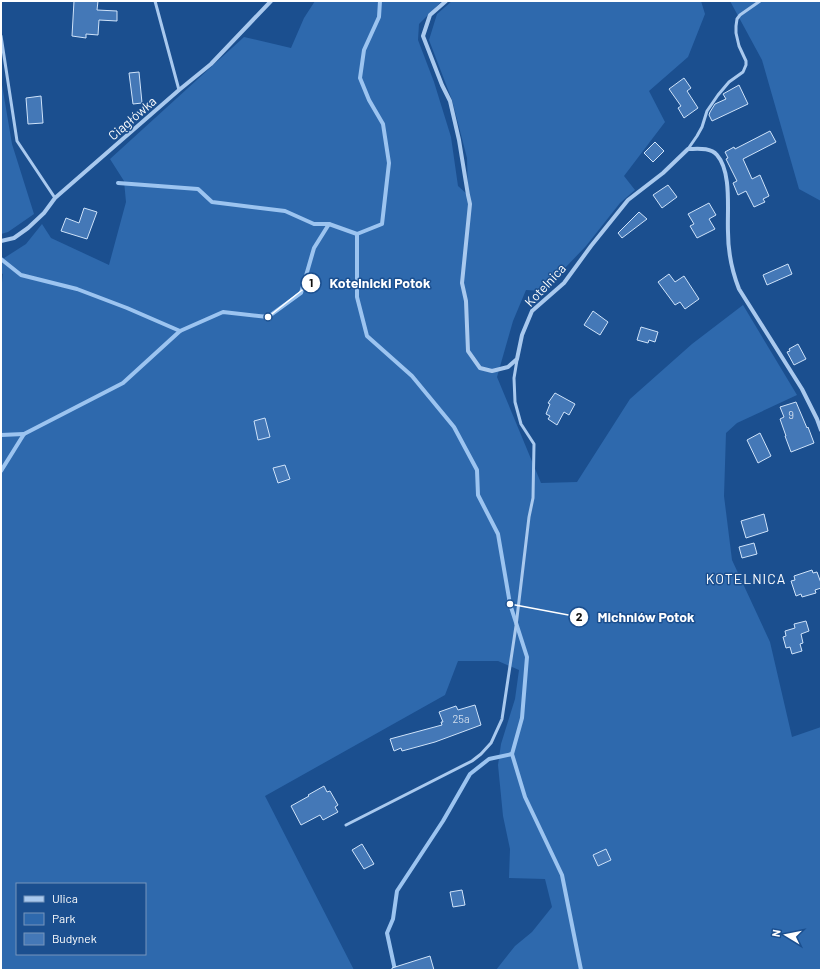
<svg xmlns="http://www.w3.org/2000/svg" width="822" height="971" font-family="Barlow,sans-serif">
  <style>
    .green { fill: #2e69ad; fill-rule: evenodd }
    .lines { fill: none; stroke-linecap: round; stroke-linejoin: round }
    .stream { stroke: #9cc4f0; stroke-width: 4 }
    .building { fill: #4478b7; stroke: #cfe3fa }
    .lane { stroke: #a9c9ee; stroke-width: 3 }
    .street { stroke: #a9c9ee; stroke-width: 4 }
    .labels { text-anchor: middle; stroke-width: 3; stroke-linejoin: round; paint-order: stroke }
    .number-label { font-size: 11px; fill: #d0dded }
    .street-label { font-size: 13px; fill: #fff; stroke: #1b4f8f }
    .neighbourhood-label { font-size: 14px; letter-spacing: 1px; fill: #fff; stroke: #1b4f8f }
    .leader { fill: none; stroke: #fff; stroke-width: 1.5 }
    .callout-dot { fill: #fff; stroke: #1b4f8f; stroke-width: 1.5 }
    .mark-label { font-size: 12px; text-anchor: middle; font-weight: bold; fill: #111 }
    .callout-label { font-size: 14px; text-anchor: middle; font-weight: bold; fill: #fff; stroke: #1b4f8f; stroke-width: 3; stroke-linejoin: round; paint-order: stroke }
  </style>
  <rect width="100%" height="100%" fill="#1b4f8f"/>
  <g class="green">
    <path d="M 315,1 L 442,1 L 419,24 L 418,40 L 434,82 L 451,137 L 458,186 L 468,195 L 467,158 L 452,100 L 429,40 L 437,14 L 452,1 L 701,1 L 705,14 L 688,57 L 649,91 L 665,122 L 624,176 L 635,190 L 620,203 L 586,246 L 543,291 L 526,290 L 513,321 L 497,377 L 541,483 L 577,482 L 630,399 L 692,344 L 743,305 L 797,395 L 737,423 L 726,433 L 724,496 L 732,560 L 770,642 L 792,737 L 821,727 L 821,970 L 496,970 L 515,946 L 532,932 L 552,907 L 545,879 L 509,878 L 510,849 L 503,816 L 498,765 L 501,744 L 515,699 L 519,670 L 498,661 L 458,661 L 445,695 L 265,796 L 354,970 L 1,970 L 1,291 L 3,274 L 1,273 L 1,260 L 26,244 L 42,224 L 51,238 L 109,265 L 126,202 L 124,181 L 110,159 L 244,37 L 291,48 L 304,18 ZM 17,884 L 145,884 L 145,954 L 17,954 Z"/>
    <path d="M 730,1 L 821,1 L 821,201 L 799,189 L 762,60 Z"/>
    <path d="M 1,79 L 12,144 L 34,214 L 8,232 L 1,234 Z"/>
  </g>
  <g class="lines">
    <g class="stream">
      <path d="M 118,183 L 198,189 L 212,202 L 285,211 L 314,224 L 329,224"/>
      <path d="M 357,234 L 357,297 L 367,336 L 412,376 L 454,427 L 477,470 L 478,495 L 498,534 L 510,604 L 527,657 L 522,718 L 512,754 L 525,797 L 562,875 L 581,970"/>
      <path d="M 1,259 L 21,275 L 77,289 L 127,308 L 180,331"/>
      <path d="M 1,435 L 24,434"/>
      <path d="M 1,471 L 24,434 L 123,383 L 180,331 L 223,312 L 268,317 L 301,293 L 314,248 L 329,224 L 357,234 L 382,224 L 389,163 L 383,124 L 369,100 L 360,78 L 364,50 L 379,17 L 380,1"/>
      <path d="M 395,970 L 387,933 L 393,919 L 397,891 L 443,821 L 470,774 L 489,759 L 512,754"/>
    </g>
  </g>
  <g class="building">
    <path d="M 74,1 L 98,1 L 97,10 L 117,11 L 117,21 L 99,20 L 98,35 L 86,34 L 86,38 L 72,36 Z"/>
    <path d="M 139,72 L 142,103 L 133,104 L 129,73 Z"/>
    <path d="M 684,78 L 691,88 L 687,91 L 698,108 L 684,118 L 678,108 L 681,106 L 669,89 Z"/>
    <path d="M 739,85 L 748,104 L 712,121 L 709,115 L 710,112 L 715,104 L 726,99 L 723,94 Z"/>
    <path d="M 41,96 L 43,123 L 28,124 L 26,98 Z"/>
    <path d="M 770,131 L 776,142 L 743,159 L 752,179 L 760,175 L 769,196 L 763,199 L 765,202 L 754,207 L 746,191 L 738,195 L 733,183 L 737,181 L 726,159 L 728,158 L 725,152 L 734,147 L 735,149 Z"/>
    <path d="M 655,142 L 664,151 L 653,162 L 644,153 Z"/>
    <path d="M 668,185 L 677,197 L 662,208 L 653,195 Z"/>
    <path d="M 709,203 L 716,215 L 709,219 L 715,229 L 697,238 L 690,226 L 694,224 L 688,214 Z"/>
    <path d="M 84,208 L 97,212 L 87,239 L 61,231 L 66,218 L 79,223 Z"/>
    <path d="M 639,212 L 647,219 L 622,238 L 618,233 Z"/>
    <path d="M 788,264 L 792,274 L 767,285 L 763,275 Z"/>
    <path d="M 669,274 L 675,282 L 684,276 L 699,299 L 685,309 L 680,302 L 675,305 L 658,282 Z"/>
    <path d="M 593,311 L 608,322 L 600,335 L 584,325 Z"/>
    <path d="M 641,327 L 658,332 L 655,342 L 649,340 L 648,343 L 637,340 Z"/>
    <path d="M 798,344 L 806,359 L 794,365 L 787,352 L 790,351 L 789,349 Z"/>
    <path d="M 555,393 L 575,404 L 569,415 L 564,412 L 557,425 L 548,419 L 550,416 L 546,414 L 550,404 L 548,403 Z"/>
    <path d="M 796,402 L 807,428 L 808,427 L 814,443 L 791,452 L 785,436 L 786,436 L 780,419 L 784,417 L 780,407 Z"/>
    <path d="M 265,418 L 270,437 L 258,440 L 254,421 Z"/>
    <path d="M 760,433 L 771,456 L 758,463 L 747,440 Z"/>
    <path d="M 285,465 L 290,479 L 278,483 L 273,468 Z"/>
    <path d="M 764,514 L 768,531 L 746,538 L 741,521 Z"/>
    <path d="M 754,543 L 757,554 L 742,558 L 739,547 Z"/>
    <path d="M 812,570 L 813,573 L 817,572 L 821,583 L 821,588 L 815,590 L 816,593 L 802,597 L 801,594 L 796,596 L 791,581 L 795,580 L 794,576 Z"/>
    <path d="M 806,621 L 809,631 L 801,634 L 803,643 L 800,644 L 802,651 L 792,654 L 790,647 L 786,648 L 783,637 L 786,636 L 785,631 L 795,628 L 794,624 Z"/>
    <path d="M 475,705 L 481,725 L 435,742 L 402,751 L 401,748 L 394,751 L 390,739 L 442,725 L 441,722 L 443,722 L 439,712 L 456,706 L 458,710 Z"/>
    <path d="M 324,786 L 327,792 L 330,791 L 338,805 L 335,807 L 338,812 L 323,820 L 320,815 L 301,825 L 291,806 L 309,796 L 308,795 Z"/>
    <path d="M 362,844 L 374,864 L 364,869 L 352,850 Z"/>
    <path d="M 606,849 L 611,860 L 598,866 L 593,855 Z"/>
    <path d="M 462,890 L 465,905 L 453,907 L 450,892 Z"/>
    <path d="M 430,956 L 434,970 L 392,970 L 392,968 Z"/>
  </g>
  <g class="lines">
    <g class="lane">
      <path d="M 155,1 L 179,90"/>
      <path d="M 1,36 L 17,141 L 55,198"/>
      <path d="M 688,149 L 697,136 L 702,127 L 707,111 L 718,95 L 729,82 L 743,72 L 746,65 L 746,61 L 739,46 L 736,33 L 736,26 L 737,19 L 740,15 L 760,1"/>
      <path d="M 346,825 L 472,761 L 481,754 L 491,743 L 502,719 L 516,626 L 529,517 L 533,498 L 534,444 L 521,424 L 515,402 L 514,378 L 517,360"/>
    </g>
    <g class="street">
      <path d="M 446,1 L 430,15 L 423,36 L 442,85 L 450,101 L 459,140 L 468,195 L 470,204 L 462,283 L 466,301 L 468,351 L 480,368 L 492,371 L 508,367 L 517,359 L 522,335 L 532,311 L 564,283 L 591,246 L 628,200 L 663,173 L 688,149 C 697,149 710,147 717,155 C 732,172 727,211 728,232 C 728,251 732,271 739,289 L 802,389 L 817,419 L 821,430"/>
      <path d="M 1,241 L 14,238 L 28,228 L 44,213 L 55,198 L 179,90 L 211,64 L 271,1"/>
    </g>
  </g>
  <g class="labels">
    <g class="number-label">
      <text x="791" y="419">9</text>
      <text x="461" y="723">25a</text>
    </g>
    <g class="street-label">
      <text transform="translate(132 118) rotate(-41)" y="5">Ciągłówka</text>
      <text transform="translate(545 285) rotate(-47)" y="5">Kotelnica</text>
    </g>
    <g class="neighbourhood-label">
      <text x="746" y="584">KOTELNICA</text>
    </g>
  </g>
  <path class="leader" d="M268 317L311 283M510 604L579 617"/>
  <g class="callout-dot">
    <circle cx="268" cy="317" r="4"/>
    <circle cx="510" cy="604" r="4"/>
    <circle cx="311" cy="283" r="10"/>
    <circle cx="579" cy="617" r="10"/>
  </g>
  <g class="mark-label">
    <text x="311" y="287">1</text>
    <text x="579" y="621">2</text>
  </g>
  <g class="callout-label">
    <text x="380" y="288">Kotelnicki Potok</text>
    <text x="646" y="622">Michniów Potok</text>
  </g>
  <rect width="822" height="971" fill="none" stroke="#ffffff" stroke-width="4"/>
  <rect x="16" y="883" width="130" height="72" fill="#1b4f8f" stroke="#7695bc"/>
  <rect x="24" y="896" width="20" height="6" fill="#a9c9ee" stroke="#7695bc"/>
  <text x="52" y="903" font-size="12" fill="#ffffff">Ulica</text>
  <rect x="24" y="913" width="20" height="12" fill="#2e69ad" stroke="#7695bc"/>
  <text x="52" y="923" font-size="12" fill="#ffffff">Park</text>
  <rect x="24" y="933" width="20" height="12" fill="#4478b7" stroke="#7695bc"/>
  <text x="52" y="943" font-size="12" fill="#ffffff">Budynek</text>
  <g transform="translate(786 935) rotate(280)" stroke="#1b4f8f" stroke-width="3" paint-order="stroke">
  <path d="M0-3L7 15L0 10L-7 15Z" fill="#ffffff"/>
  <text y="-6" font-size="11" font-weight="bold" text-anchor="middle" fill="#ffffff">N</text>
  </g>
</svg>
